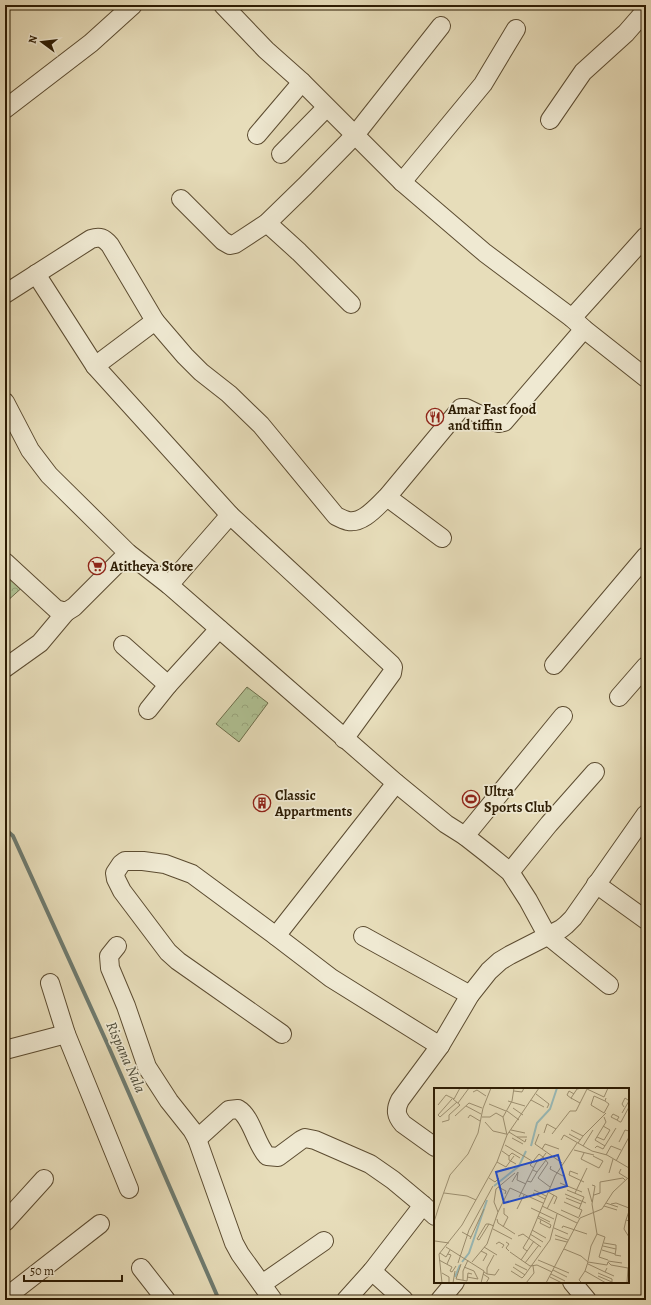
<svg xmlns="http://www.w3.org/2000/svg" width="651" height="1305" font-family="Alegreya,serif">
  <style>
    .forest { fill: url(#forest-crowns); stroke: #6e6f4c }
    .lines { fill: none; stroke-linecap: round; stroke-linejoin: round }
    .stream { stroke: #6e7b70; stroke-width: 4 }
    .minor-casing { stroke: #5c4c31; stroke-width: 20 }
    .minor { stroke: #efe9d2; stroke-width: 18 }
    .labels { text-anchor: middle; stroke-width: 3.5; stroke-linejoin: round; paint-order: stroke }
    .poi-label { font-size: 14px; font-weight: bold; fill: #2d1c03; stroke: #efe9d2; text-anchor: start }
    .water-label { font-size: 15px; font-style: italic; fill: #4d4b39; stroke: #efe9d2 }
    .inset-river { fill: none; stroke: #99bab8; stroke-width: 2 }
    .inset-road { fill: none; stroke: #9d9071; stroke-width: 1 }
    .view { fill: #1d4ed8; fill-opacity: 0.15; stroke: #1d4ed8; stroke-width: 2 }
    .inset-edge { fill: none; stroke: #2d1c03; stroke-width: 2 }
  </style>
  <defs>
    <pattern id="forest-crowns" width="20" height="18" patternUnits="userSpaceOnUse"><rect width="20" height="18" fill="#b0c294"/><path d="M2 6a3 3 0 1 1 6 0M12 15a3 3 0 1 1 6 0" fill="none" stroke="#98a67e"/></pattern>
  </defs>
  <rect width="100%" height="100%" fill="#e7ddba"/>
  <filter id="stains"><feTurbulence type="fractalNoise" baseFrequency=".005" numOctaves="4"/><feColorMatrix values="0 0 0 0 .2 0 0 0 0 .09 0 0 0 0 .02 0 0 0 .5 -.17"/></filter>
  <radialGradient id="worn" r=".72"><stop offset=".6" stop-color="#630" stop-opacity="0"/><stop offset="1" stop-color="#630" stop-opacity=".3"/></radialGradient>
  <g class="forest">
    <path d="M 5,564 L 26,584 L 5,603 Z"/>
    <path d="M 247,687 L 268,703 L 239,742 L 216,724 Z"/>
  </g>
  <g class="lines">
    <path class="stream" d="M 5,829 L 13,836 L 107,1043 L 219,1300"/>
    <defs>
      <g id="minor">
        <path d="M 223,5 L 266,50 L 302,82 L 402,182 L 485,253 L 572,318 L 584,329 L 646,378"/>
        <path d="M 5,109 L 91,43 L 133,5"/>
        <path d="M 550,120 L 583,72 L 626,33 L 646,10"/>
        <path d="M 257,135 L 302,82"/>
        <path d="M 281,154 L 326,108"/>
        <path d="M 402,182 L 483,84 L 516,29"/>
        <path d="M 181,199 L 223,241 L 230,245 L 235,244 L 267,223 L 305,186 L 355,135 L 441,26"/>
        <path d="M 267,223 L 299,252 L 351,304"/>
        <path d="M 36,274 L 95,366 L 230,515"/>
        <path d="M 5,294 L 91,239 C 100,236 104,238 110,245 L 155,321 L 185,356 L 201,372 L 229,394 L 261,425 L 336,516 C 340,518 344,520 348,521 C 363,524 377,506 387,497 L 461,408 L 466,408 L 495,422 L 499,423 L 504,422 L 584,329"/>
        <path d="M 572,318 L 646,236"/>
        <path d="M 95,366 L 155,321"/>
        <path d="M 5,402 L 30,450 L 49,475 L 128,553 L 169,585 L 396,783 L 446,824 L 465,836 L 488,854 L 510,872 L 528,900 L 547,935 L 609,985"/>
        <path d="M 387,497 L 442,538"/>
        <path d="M 5,562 L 56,609 L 66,612 L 74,607 L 128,553"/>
        <path d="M 169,585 L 230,515 L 391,664 L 393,667 L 392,673 L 344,739"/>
        <path d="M 123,645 L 168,685"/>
        <path d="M 554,665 L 646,556"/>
        <path d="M 5,668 L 40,643 L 66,612"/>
        <path d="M 619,697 L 646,666"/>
        <path d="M 148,710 L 168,685 L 219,629"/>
        <path d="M 465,836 L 563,716"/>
        <path d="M 510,872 L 549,824 L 595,772"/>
        <path d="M 596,884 L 646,920"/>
        <path d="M 276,936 L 331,978 L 440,1046"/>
        <path d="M 363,936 L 470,995"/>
        <path d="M 117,946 L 109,956 L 110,968 L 126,1006 L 147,1067 L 169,1101 L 192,1130 L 197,1139 L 234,1243 L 240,1254 L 273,1300"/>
        <path d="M 50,983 L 66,1034 L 129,1189"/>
        <path d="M 282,1034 L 178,961 L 168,952 L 122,891 L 116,879 L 115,873 L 121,864 L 125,861 L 143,861 L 165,864 L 192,874 L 276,936 L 396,783"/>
        <path d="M 5,1050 L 66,1034"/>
        <path d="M 197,1139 L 229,1110 L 238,1109 C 252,1117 255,1143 267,1156 L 278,1157 L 301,1140 L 305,1138 L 315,1140 L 370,1164 L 393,1180 L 423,1205"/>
        <path d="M 435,1147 L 403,1124 C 396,1116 395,1110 400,1100 L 440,1046 L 470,995 L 489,971 L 500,961 L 510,955 L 561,929 L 566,925 L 573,918 L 646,814"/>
        <path d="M 5,1222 L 44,1179"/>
        <path d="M 141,1268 L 166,1300"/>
        <path d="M 372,1271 L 404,1300"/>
        <path d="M 572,1282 L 587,1300"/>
        <path d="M 262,1284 L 324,1241"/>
        <path d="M 5,1298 L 100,1224"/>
        <path d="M 346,1300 L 372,1271 L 423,1205 L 435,1216"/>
        <path d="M 440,1300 L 455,1282"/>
      </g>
    </defs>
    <use href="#minor" class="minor-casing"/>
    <use href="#minor" class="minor"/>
  </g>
  <defs>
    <symbol id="restaurant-ring" viewBox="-11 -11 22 22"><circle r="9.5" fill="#efe9d2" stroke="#8f2418" stroke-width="1.5"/><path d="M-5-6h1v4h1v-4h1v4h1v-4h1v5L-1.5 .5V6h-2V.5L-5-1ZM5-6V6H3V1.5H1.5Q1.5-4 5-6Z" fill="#8f2418"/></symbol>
    <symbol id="supermarket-ring" viewBox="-11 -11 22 22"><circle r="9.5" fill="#efe9d2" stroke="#8f2418" stroke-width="1.5"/><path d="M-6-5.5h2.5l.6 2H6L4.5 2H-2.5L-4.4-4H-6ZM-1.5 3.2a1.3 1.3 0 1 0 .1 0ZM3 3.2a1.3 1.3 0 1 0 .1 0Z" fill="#8f2418"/></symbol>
    <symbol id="stadium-ring" viewBox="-11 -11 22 22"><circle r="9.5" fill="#efe9d2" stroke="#8f2418" stroke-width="1.5"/><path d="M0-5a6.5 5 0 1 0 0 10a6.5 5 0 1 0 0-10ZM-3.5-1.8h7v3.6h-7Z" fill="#8f2418"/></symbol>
    <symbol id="building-ring" viewBox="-11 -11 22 22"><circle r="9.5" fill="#efe9d2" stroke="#8f2418" stroke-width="1.5"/><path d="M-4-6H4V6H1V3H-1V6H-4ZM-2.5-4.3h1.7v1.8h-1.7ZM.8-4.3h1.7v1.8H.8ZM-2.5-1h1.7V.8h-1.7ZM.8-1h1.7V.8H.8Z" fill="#8f2418"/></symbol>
  </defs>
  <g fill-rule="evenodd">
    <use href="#restaurant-ring" x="425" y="407" width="20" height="20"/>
    <use href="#supermarket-ring" x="87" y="556" width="20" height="20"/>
    <use href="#stadium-ring" x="461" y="789" width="20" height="20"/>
    <use href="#building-ring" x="252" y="793" width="20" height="20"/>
  </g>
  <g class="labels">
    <g class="poi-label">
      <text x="448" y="414">Amar Fast food<tspan x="448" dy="16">and tiffin</tspan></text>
      <text x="110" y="571">Atitheya Store</text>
      <text x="484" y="796">Ultra<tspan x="484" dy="16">Sports Club</tspan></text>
      <text x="275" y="800">Classic<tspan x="275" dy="16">Appartments</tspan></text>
    </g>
    <g class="water-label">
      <text transform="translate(126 1057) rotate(66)" y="5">Rispana Nala</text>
    </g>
  </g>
  <g transform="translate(434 1088)">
    <rect width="195" height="195" fill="#e7ddba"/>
    <path class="inset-river" d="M 97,58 L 103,35 L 116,21 L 123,0M 60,98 L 85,78 L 92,63M 28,174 L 35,165 L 53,112M 21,189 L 26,177"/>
    <path class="inset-road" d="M 80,3 L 88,4 L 90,0M 39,4 L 43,2 L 52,8M 102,6 L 115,16 L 113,20M 18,11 L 4,27 L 6,29 L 23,14M 138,11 L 133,7 L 135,3 L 140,6M 97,12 L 110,19M 74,13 L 91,18M 171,13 L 175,16 L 170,25 L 157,17 L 160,8 L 171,13 L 172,10M 24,15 L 35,0M 146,15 L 137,10 L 143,1 L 148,0M 55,16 L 72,23M 4,17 L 12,7 L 20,11 L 26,0M 32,18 L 47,26M 190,19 L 188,16 L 191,10 L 194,12M 79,20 L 89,27M 73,23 L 85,32M 188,25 L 195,13M 21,28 L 35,15 L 48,20M 48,29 L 56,29 L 62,25 L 69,29 L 73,47M 69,29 L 78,13 L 80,0M 170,29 L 172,34 L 161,52 L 171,58M 34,30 L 36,27 L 46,33M 183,32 L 185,29 L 179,26 L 177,29 L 183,32 L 186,34 L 187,34 L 195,19M 8,34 L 15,32 L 15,27 L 26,17 L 19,11M 51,34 L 59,43 L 72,46M 77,42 L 91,45M 137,42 L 149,48 L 144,55M 75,44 L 83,49 L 93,49M 110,45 L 113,36 L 122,41M 105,46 L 101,56 L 128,75M 118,46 L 136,23 L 142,23 L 153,1 L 170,9 L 174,0M 135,46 L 146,52M 149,48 L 172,25M 83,49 L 91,54 L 92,51M 163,49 L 170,52 L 176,42 L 169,38M 78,50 L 89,56M 127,52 L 130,47 L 158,63 L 173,67 L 195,80M 185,54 L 191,42 L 195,43M 71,57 L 98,73M 149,58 L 159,42M 161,60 L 163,58 L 169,61 L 182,40M 108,61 L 111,56 L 125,61M 140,62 L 160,67M 68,63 L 75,68 L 78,65 L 86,70M 112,65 L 109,69 L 114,75 L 104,90 L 116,99M 150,65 L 147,71 L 165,80 L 169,73 L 159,68M 172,67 L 177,58 L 187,62M 75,68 L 75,72 L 82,76M 182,73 L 195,49M 63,74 L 72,79 L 80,68M 117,78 L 116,81 L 129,88M 187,81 L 185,85 L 193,90M 103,84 L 112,72M 175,85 L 179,71M 144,86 L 136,83 L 135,87 L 150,94M 55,90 L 61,94 L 65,90M 93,93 L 97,94 L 103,84 L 99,82M 78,94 L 84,84 L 83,92 L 92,96M 126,95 L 148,104M 64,99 L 72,103 L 71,106M 154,100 L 158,114M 100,102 L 112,108M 133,102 L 150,109 L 145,121M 114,104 L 123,109 L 120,116M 10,105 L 33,108 L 42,112M 99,105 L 111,111M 141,105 L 153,80M 131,106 L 152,115M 160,107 L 166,105 L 166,94 L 189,90 L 191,92M 85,109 L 102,75 L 109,69 L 105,66 L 96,77 L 100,80M 132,110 L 147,116M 130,114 L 148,122 L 145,129M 172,115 L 184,119M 177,116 L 182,115 L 195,120M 108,118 L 143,135M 170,118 L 183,122M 97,120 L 120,131M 83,121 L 90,107M 113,121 L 120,107M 127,122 L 145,130M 195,123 L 192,132 L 195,133M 64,124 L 60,114 L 62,101 L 81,85M 104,128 L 116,134M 104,130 L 117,137 L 116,140 L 106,135 L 107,132M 63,131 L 64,135 L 81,146M 192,132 L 190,141 L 195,149M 55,136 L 52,136 L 43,151 L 45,152 L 55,136 L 60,138M 69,139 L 74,129 L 70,126 L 70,120M 120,140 L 134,146M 128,140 L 129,138 L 153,146M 59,141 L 78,151M 98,142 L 112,150M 28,144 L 37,149 L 36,151M 96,146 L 109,154M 163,146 L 171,149 L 165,169 L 174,172M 121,147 L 134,152M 84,148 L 89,146 L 107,159M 37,149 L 50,121M 95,150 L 121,88 L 143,55M 121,151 L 133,154M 1,153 L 15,155M 72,154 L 75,156 L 72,160 L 75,163M 170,155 L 182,157 L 182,161M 62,156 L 65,154 L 70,157 L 68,160M 169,158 L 182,161 L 181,167 L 187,168M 12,159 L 50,183 L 47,195M 50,159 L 63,167M 130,161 L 147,168 L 154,174 L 173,177 L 174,174 L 177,177 L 194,180 L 193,195M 168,162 L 181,166M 47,163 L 53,166 L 49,173M 93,163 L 89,160 L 95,150M 76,164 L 96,178 L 103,177 L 118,184M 6,165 L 12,169 L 16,162M 5,172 L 18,179 L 16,183 L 18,184 L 22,178M 87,172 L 100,153M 104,172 L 135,185M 154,173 L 157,158 L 163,146 L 158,116 L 161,98 L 158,97M 174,173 L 188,175M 38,174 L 53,156 L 64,124 L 76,100 L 109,115M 154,174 L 151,183 L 172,195M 24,175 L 35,142 L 59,98M 91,175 L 105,157M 0,176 L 0,134 L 5,118 L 16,87 L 34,66 L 44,45 L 49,20 L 57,0M 13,176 L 17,167 L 14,166M 27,176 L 22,191 L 33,193 L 34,185 L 38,186M 81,176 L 93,182M 154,176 L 171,184M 30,179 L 40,183 L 44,191 L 33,189M 79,179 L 91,187M 173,180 L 171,184 L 180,188M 119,182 L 133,189M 77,183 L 88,190 L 90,188 L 116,152 L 123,126M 50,184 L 53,186 L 53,180 L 60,167M 8,185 L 15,189 L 15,195M 49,186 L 55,190 L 52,195M 53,186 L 61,187 L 65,181M 117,186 L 131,193M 164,188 L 178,194 L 178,191 L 164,185M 116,189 L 128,195M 29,192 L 29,183 L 34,172M 8,195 L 5,166 L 28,137 L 63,74 L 73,47 L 105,0M 19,195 L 21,183M 92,195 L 100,185 L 99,178M 112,195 L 146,130 L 168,121 L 179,104 L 195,89M 148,195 L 145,192 L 151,183"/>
    <path class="view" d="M 124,67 L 133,98 L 70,115 L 62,84 Z"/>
    <rect width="195" height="195" class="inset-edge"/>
  </g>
  <rect width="651" height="1305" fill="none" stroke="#e7ddba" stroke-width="20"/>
  <rect x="6" y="6" width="639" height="1293" fill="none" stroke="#2d1c03" stroke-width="2"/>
  <rect x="10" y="10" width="631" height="1285" fill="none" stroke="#2d1c03"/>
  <g transform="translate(42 42) rotate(285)" stroke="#efe9d2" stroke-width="3" paint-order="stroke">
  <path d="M0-3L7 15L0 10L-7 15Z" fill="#2d1c03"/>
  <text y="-6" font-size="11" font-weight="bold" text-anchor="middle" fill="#2d1c03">N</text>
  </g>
  <path d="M24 1275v6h98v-6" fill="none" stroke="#2d1c03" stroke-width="2"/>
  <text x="30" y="1275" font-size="12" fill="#2d1c03" stroke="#efe9d2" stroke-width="3" paint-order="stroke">50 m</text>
  <rect width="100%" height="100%" filter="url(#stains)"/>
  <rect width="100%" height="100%" fill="url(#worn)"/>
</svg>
